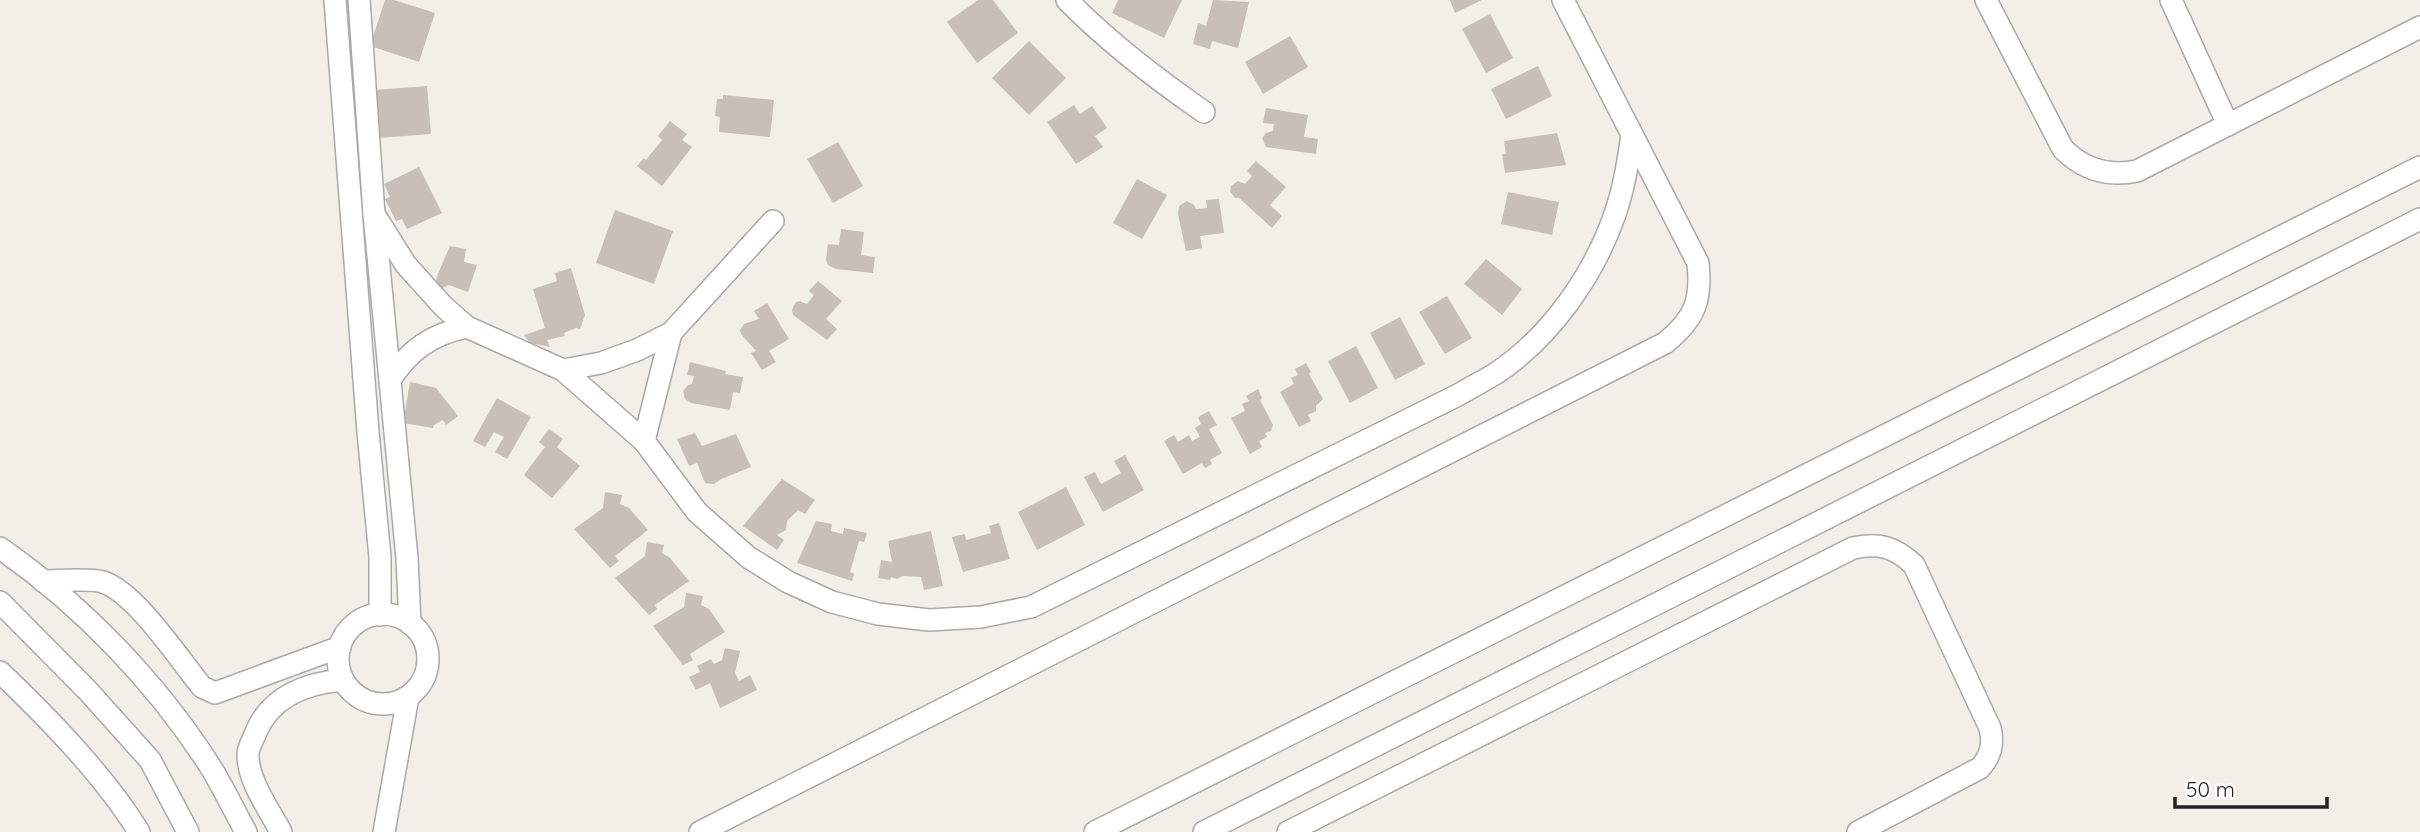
<svg xmlns="http://www.w3.org/2000/svg" width="2420" height="832" font-family="Quicksand,sans-serif">
  <style>
    .building { fill: #c7bfb8 }
    .lines { fill: none; stroke-linecap: round; stroke-linejoin: round }
    .minor-casing { stroke: #a9a9a9; stroke-width: 24 }
    .minor { stroke: #fff; stroke-width: 21 }
  </style>
  <rect width="100%" height="100%" fill="#f2efe9"/>
  <g class="building">
    <path d="M 385,0 L 394,0 L 435,13 L 419,62 L 370,46 Z"/>
    <path d="M 978,0 L 993,0 L 1018,33 L 977,63 L 947,22 Z"/>
    <path d="M 1118,0 L 1182,0 L 1164,38 L 1112,13 Z"/>
    <path d="M 1213,0 L 1249,2 L 1238,48 L 1212,41 L 1210,49 L 1193,44 L 1198,23 L 1206,26 Z"/>
    <path d="M 1450,0 L 1482,0 L 1455,13 Z"/>
    <path d="M 1490,14 L 1513,58 L 1486,73 L 1462,29 Z"/>
    <path d="M 1290,36 L 1308,67 L 1263,94 L 1245,62 Z"/>
    <path d="M 1029,41 L 1066,78 L 1029,115 L 992,78 Z"/>
    <path d="M 1538,66 L 1552,96 L 1506,119 L 1491,89 Z"/>
    <path d="M 427,86 L 431,134 L 379,138 L 375,90 Z"/>
    <path d="M 723,95 L 774,100 L 770,137 L 719,132 L 720,117 L 715,116 L 717,99 L 723,99 Z"/>
    <path d="M 1074,105 L 1080,114 L 1092,106 L 1107,128 L 1095,136 L 1103,147 L 1076,164 L 1047,122 Z"/>
    <path d="M 1266,108 L 1308,115 L 1304,137 L 1318,139 L 1316,154 L 1266,147 L 1262,138 L 1266,133 L 1273,131 L 1274,124 L 1263,123 Z"/>
    <path d="M 670,121 L 687,134 L 682,140 L 692,147 L 662,186 L 637,166 L 644,158 L 646,160 L 662,140 L 658,136 Z"/>
    <path d="M 1557,133 L 1566,165 L 1505,173 L 1502,154 L 1506,154 L 1504,141 Z"/>
    <path d="M 838,142 L 863,186 L 833,203 L 807,159 Z"/>
    <path d="M 1256,161 L 1286,187 L 1270,205 L 1282,216 L 1272,228 L 1239,198 L 1235,198 L 1230,191 L 1231,186 L 1238,181 L 1245,184 L 1252,176 L 1247,171 Z"/>
    <path d="M 419,167 L 442,213 L 407,229 L 402,219 L 396,221 L 385,199 L 390,197 L 384,184 Z"/>
    <path d="M 1137,179 L 1167,195 L 1142,239 L 1113,223 Z"/>
    <path d="M 1508,192 L 1559,202 L 1552,235 L 1501,224 Z"/>
    <path d="M 1219,199 L 1224,233 L 1200,236 L 1202,248 L 1186,251 L 1178,214 L 1179,206 L 1187,201 L 1194,205 L 1196,209 L 1207,208 L 1206,200 Z"/>
    <path d="M 615,210 L 673,231 L 654,284 L 596,263 Z"/>
    <path d="M 841,229 L 864,232 L 861,255 L 875,257 L 873,273 L 836,269 L 828,265 L 826,260 L 828,244 L 839,245 Z"/>
    <path d="M 450,246 L 466,249 L 464,262 L 477,265 L 468,292 L 449,285 L 442,288 L 436,283 L 437,276 Z"/>
    <path d="M 1486,259 L 1522,289 L 1502,315 L 1464,284 Z"/>
    <path d="M 571,268 L 585,315 L 580,329 L 576,328 L 564,333 L 565,336 L 547,340 L 550,347 L 530,343 L 524,335 L 545,328 L 533,289 L 557,281 L 555,273 Z"/>
    <path d="M 818,281 L 842,301 L 826,319 L 837,329 L 827,340 L 793,315 L 792,310 L 795,303 L 799,301 L 807,304 L 814,295 L 809,291 Z"/>
    <path d="M 1447,296 L 1472,338 L 1445,354 L 1419,312 Z"/>
    <path d="M 767,303 L 789,339 L 769,351 L 776,362 L 762,370 L 751,353 L 756,351 L 741,334 L 740,330 L 744,324 L 759,319 L 754,311 Z"/>
    <path d="M 1400,317 L 1425,364 L 1395,380 L 1370,333 Z"/>
    <path d="M 1356,346 L 1378,388 L 1350,403 L 1328,361 Z"/>
    <path d="M 690,362 L 726,371 L 725,374 L 743,377 L 740,393 L 733,392 L 730,410 L 691,403 L 685,399 L 683,391 L 688,385 L 692,384 L 694,376 L 687,375 Z"/>
    <path d="M 1306,363 L 1311,372 L 1309,374 L 1323,399 L 1316,406 L 1316,411 L 1308,415 L 1311,421 L 1299,427 L 1280,392 L 1294,384 L 1291,378 L 1298,375 L 1295,369 Z"/>
    <path d="M 410,382 L 436,388 L 458,416 L 446,425 L 443,420 L 434,425 L 433,428 L 403,423 Z"/>
    <path d="M 1258,389 L 1262,398 L 1260,400 L 1273,425 L 1271,431 L 1265,433 L 1267,437 L 1259,441 L 1262,447 L 1250,454 L 1231,418 L 1245,411 L 1242,404 L 1249,401 L 1246,396 Z"/>
    <path d="M 497,398 L 531,417 L 507,459 L 495,452 L 504,437 L 494,432 L 485,447 L 473,441 Z"/>
    <path d="M 1209,411 L 1217,425 L 1209,429 L 1222,453 L 1210,460 L 1212,464 L 1205,468 L 1202,463 L 1183,474 L 1164,441 L 1174,435 L 1178,442 L 1189,435 L 1192,441 L 1200,437 L 1195,428 L 1201,424 L 1198,417 Z"/>
    <path d="M 549,429 L 563,439 L 557,447 L 580,466 L 552,498 L 524,475 L 545,447 L 539,442 Z"/>
    <path d="M 695,433 L 702,446 L 736,434 L 751,467 L 721,479 L 714,484 L 705,483 L 697,463 L 689,466 L 677,439 Z"/>
    <path d="M 1125,455 L 1144,490 L 1103,512 L 1084,477 L 1095,472 L 1101,484 L 1121,473 L 1114,461 Z"/>
    <path d="M 782,479 L 815,500 L 805,514 L 798,510 L 787,521 L 786,530 L 777,535 L 784,540 L 777,550 L 743,526 Z"/>
    <path d="M 1066,487 L 1085,525 L 1037,550 L 1018,512 Z"/>
    <path d="M 605,492 L 622,495 L 620,504 L 629,508 L 648,530 L 615,556 L 619,561 L 610,568 L 574,529 L 603,508 Z"/>
    <path d="M 816,521 L 832,524 L 831,531 L 843,534 L 844,528 L 867,533 L 864,542 L 859,541 L 850,572 L 854,574 L 852,581 L 797,563 Z"/>
    <path d="M 999,523 L 1010,559 L 963,572 L 952,537 L 965,534 L 966,540 L 991,533 L 989,526 Z"/>
    <path d="M 931,531 L 943,586 L 924,590 L 921,577 L 903,576 L 897,579 L 891,577 L 890,580 L 878,578 L 881,560 L 892,562 L 888,541 Z"/>
    <path d="M 647,542 L 664,545 L 662,553 L 669,557 L 689,581 L 655,605 L 657,609 L 649,615 L 615,578 L 645,556 Z"/>
    <path d="M 686,593 L 703,596 L 701,605 L 709,609 L 725,632 L 690,654 L 693,660 L 683,665 L 653,626 L 684,607 Z"/>
    <path d="M 725,648 L 740,651 L 735,673 L 739,681 L 750,675 L 757,690 L 720,708 L 710,683 L 696,690 L 689,677 L 700,672 L 697,666 L 711,659 L 714,664 L 722,660 Z"/>
  </g>
  <g class="lines">
    <defs>
      <g id="minor">
        <path d="M 335,0 L 368,432 L 380,557 L 380,615"/>
        <path d="M 359,0 L 374,214 L 407,558 L 410,624"/>
        <path d="M 1067,0 C 1109,43 1155,78 1204,112"/>
        <path d="M 1986,0 L 2063,149 C 2084,170 2108,177 2137,171 L 2420,27"/>
        <path d="M 2171,0 L 2228,125"/>
        <path d="M 374,214 L 406,265 L 444,307 L 467,327 L 563,370 L 644,441 L 697,512 L 748,557 L 788,582 L 832,602 L 878,614 L 929,620 L 981,617 L 1031,607 L 1458,395 C 1470,388 1483,381 1495,374 C 1550,338 1594,275 1615,214 C 1624,188 1628,162 1632,135"/>
        <path d="M 563,370 L 601,363 L 637,350 L 671,333 L 773,221"/>
        <path d="M 390,380 C 409,350 432,334 467,327"/>
        <path d="M 644,441 L 671,333"/>
        <path d="M 0,548 C 82,605 156,682 210,766 C 223,787 234,810 246,832"/>
        <path d="M 43,581 C 58,581 90,578 103,582 C 136,593 179,659 202,687 L 215,693 L 340,647"/>
        <path d="M 0,602 L 88,691 L 150,760 L 188,832"/>
        <circle cx="383" cy="659" r="45"/>
        <path d="M 0,672 C 48,718 105,776 139,832"/>
        <path d="M 281,832 C 269,809 247,780 248,753 C 249,746 254,738 256,732 C 271,696 307,683 343,680"/>
        <path d="M 384,832 L 408,697"/>
        <path d="M 700,832 L 1665,343 C 1695,319 1702,300 1698,263 L 1563,0"/>
        <path d="M 1095,832 L 2420,167"/>
        <path d="M 1204,832 L 2420,219"/>
        <path d="M 1288,832 L 1853,548 C 1878,542 1895,547 1914,565 L 1990,728 C 1994,744 1991,756 1980,768 L 1858,832"/>
      </g>
    </defs>
    <use href="#minor" class="minor-casing"/>
    <use href="#minor" class="minor"/>
  </g>
  <path d="M2175 797v10h152v-10" fill="none" stroke="#222222" stroke-width="3.5"/>
  <text x="2186" y="797" font-size="21" fill="#222222" stroke="#ffffff" stroke-width="5" paint-order="stroke">50 m</text>
</svg>
